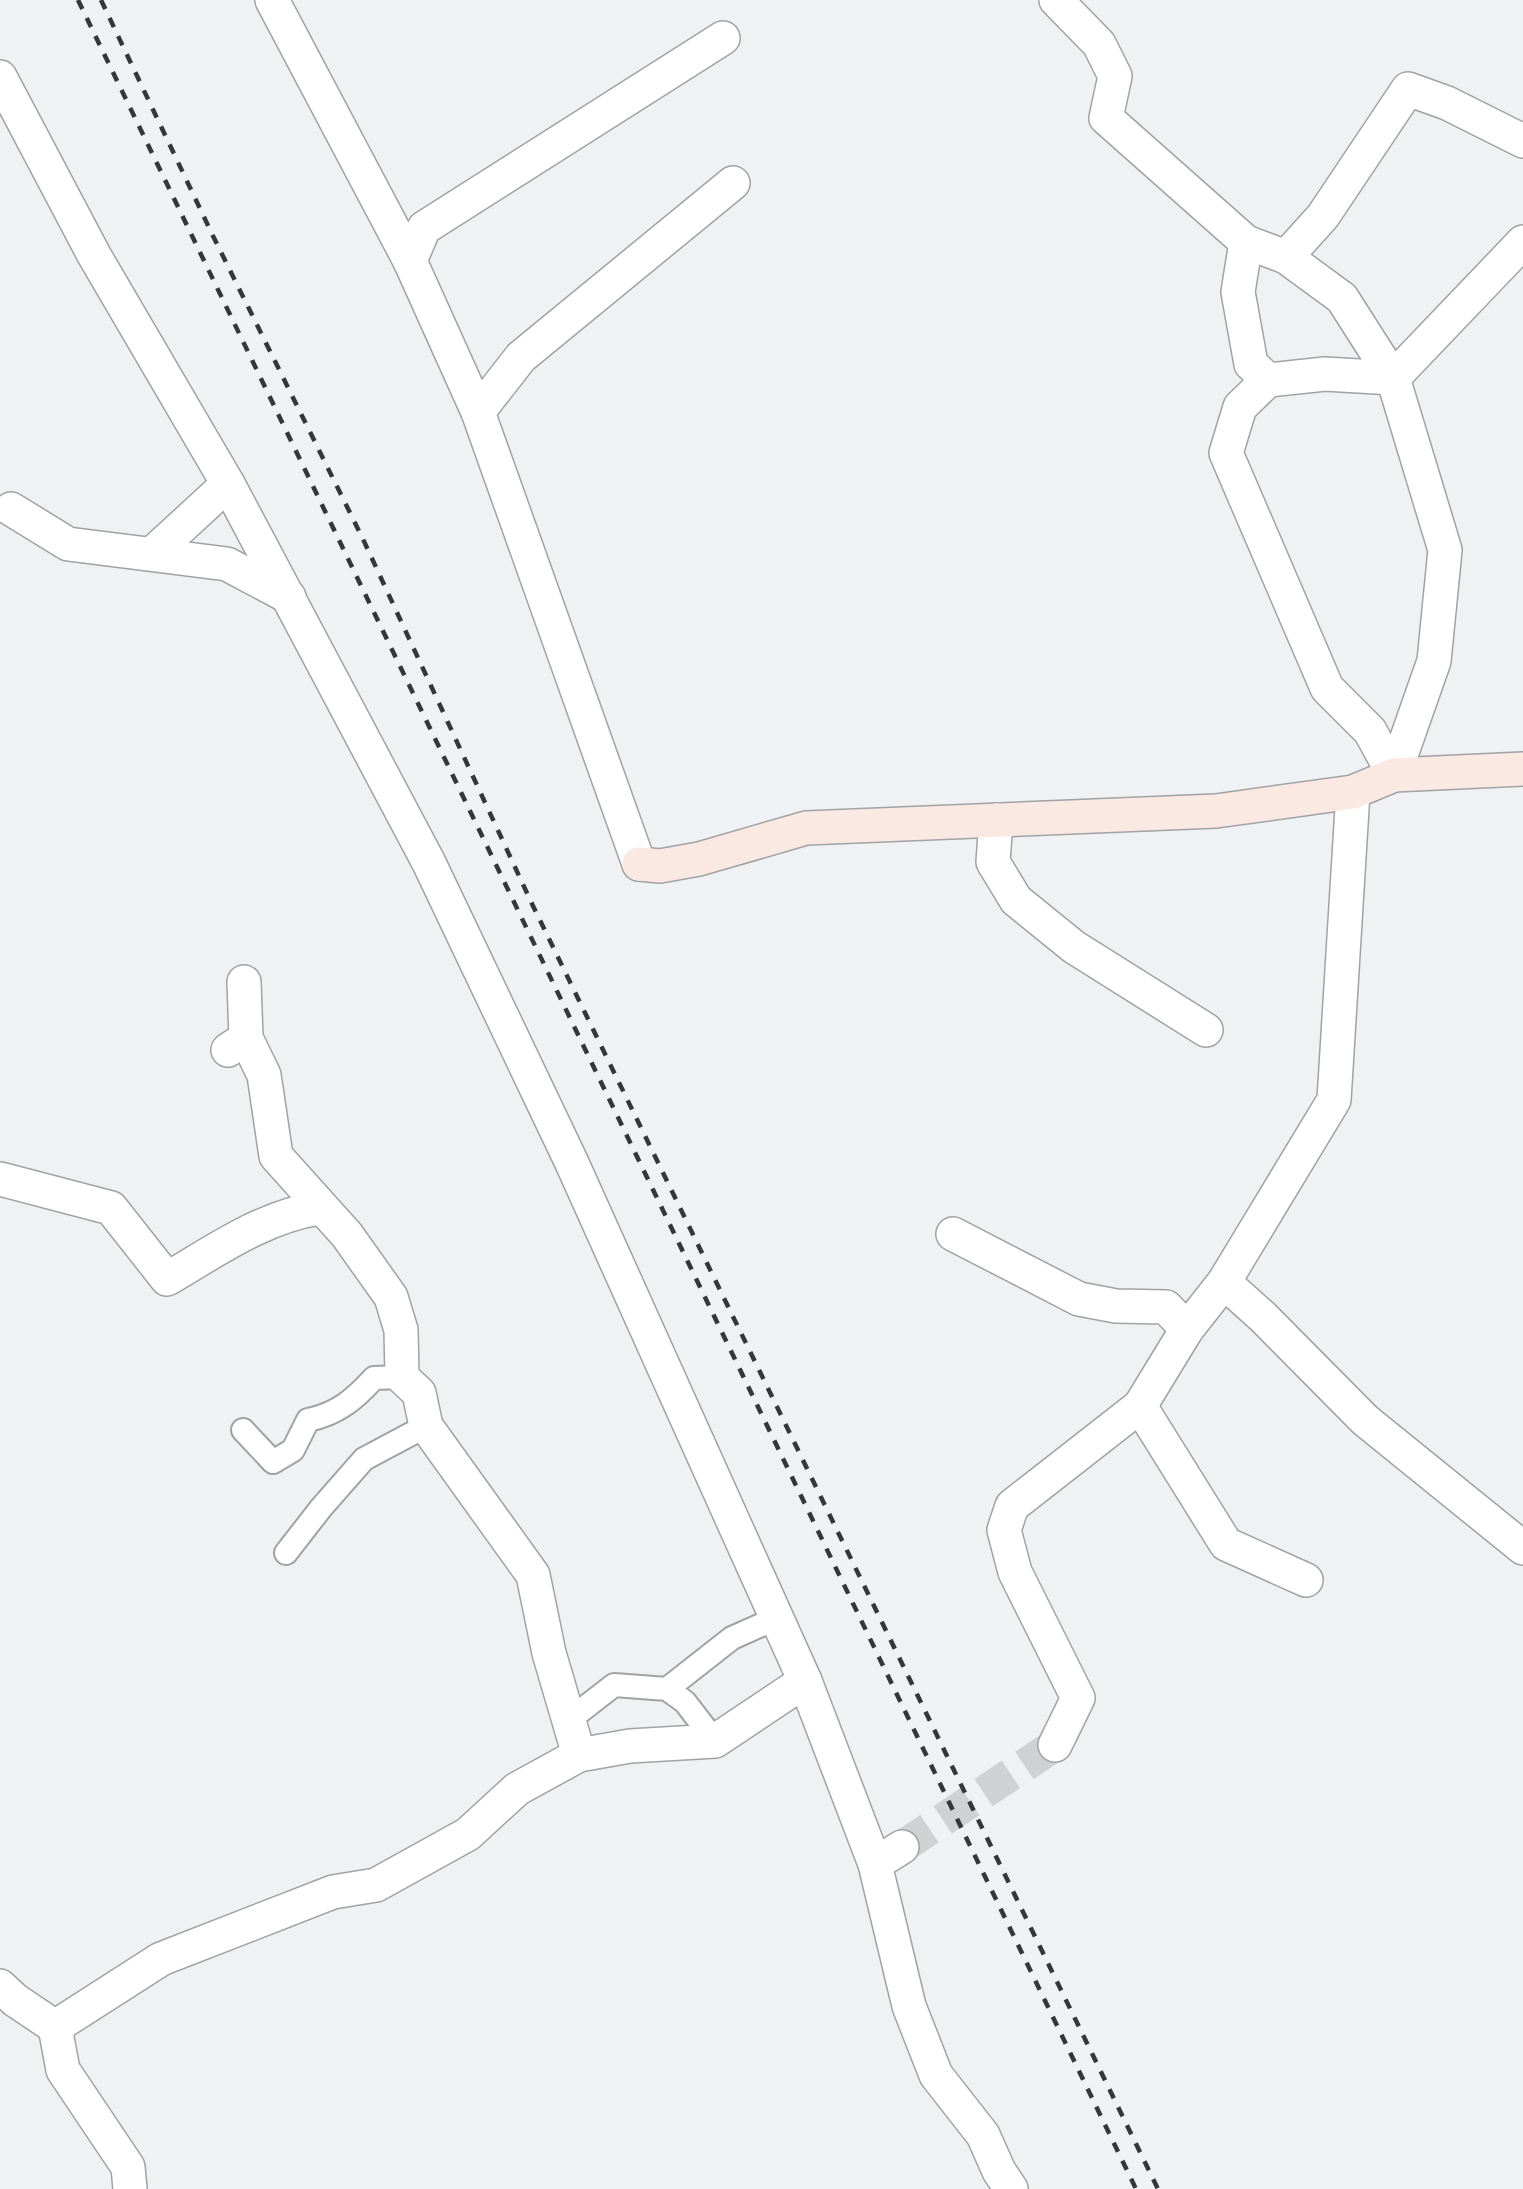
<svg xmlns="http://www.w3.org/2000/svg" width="1523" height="2189" font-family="Roboto,sans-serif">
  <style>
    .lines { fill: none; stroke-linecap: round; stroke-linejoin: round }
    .street-tunnel { stroke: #d0d1d2; stroke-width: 33; stroke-dasharray: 33 16; stroke-linecap: butt }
    .lane-casing { stroke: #a1a2a3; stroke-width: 26 }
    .street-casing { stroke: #a1a2a3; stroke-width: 36 }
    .secondary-casing { stroke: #a1a2a3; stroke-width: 36 }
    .lane { stroke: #fff; stroke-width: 22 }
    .street { stroke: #fff; stroke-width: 33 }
    .secondary { stroke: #fae8e3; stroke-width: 33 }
    .rail { stroke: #353637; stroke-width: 4.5; stroke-dasharray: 10 10; stroke-linecap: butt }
  </style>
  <rect width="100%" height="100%" fill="#f0f1f2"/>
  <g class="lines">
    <path class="street-tunnel" d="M 902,1847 L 1055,1745"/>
    <defs>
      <g id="lane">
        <path d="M 243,1430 L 273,1462 L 293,1450 L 308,1420 C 337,1414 354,1400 374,1378 L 402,1377"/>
        <path d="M 286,1553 L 321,1508 L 364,1459 L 426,1426"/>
        <path d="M 667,1689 L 732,1638 L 777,1618"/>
        <path d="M 569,1720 L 614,1685 L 667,1689 L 685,1702 L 715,1741"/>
      </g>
      <g id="street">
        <path d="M 272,0 L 410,261 L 478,412 L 639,864"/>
        <path d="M 1056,0 L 1099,44 L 1115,76 L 1106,118 L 1246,242 L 1286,257 L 1342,298 L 1393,378 L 1445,550 L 1434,661 L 1394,775"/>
        <path d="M 0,77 L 94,255 L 228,484 L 429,863 L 571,1161 L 805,1681 L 875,1864 L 909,2006 L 936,2075 L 983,2135 L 999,2171 L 1011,2189"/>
        <path d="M 1246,242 L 1238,292 L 1251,364 L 1268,380 L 1325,374 L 1393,378 L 1523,242"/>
        <path d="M 1286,257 L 1323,216 L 1408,89 L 1447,103 L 1523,141"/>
        <path d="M 410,261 L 424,228 L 723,38"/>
        <path d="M 1268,380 L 1240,407 L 1226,453 L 1327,688 L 1370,731 L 1394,775"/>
        <path d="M 478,412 L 521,357 L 733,183"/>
        <path d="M 11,509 L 68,544 L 227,564 L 289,597"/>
        <path d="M 153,553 L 228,484"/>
        <path d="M 996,820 L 993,862 L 1016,900 L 1074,947 L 1206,1030"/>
        <path d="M 244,982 L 246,1038"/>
        <path d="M 228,1050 L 246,1038 L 264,1075 L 276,1156 L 347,1235 L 391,1297 L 401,1330 L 402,1377 L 419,1393 L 426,1426 L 533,1575 L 549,1653 L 579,1755"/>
        <path d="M 0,1179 L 111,1208 L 167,1279 C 215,1251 264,1216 320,1208"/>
        <path d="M 953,1234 L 1079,1299 L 1116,1306 L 1166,1307 L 1187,1329"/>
        <path d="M 1224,1282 L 1263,1317 L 1365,1420 L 1523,1548"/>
        <path d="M 1140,1406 L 1226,1544 L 1306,1580"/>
        <path d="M 1055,1745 L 1078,1698 L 1015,1572 L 1004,1530 L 1012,1506 L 1140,1406 L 1187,1329 L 1224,1282 L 1334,1100 L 1353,792"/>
        <path d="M 875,1864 L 902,1847"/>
        <path d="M 0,1986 L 15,2000 L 55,2027 L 63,2070 L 128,2167 L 130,2189"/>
        <path d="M 55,2027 L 161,1959 L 333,1892 L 376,1885 L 468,1834 L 517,1789 L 579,1755 L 630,1746 L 715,1741 L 805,1681"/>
      </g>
      <path id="secondary" d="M 639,864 L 660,866 L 699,859 L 806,828 L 1216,811 L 1353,792 L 1394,775 L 1523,769"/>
    </defs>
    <use href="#lane" class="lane-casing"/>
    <use href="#street" class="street-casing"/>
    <use href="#secondary" class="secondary-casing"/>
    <use href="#lane" class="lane"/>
    <use href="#street" class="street"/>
    <use href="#secondary" class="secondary"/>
    <g class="rail">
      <path d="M 78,0 L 1136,2189"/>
      <path d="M 101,0 L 213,236 L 362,537 L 533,906 L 1158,2189"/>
    </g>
  </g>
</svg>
